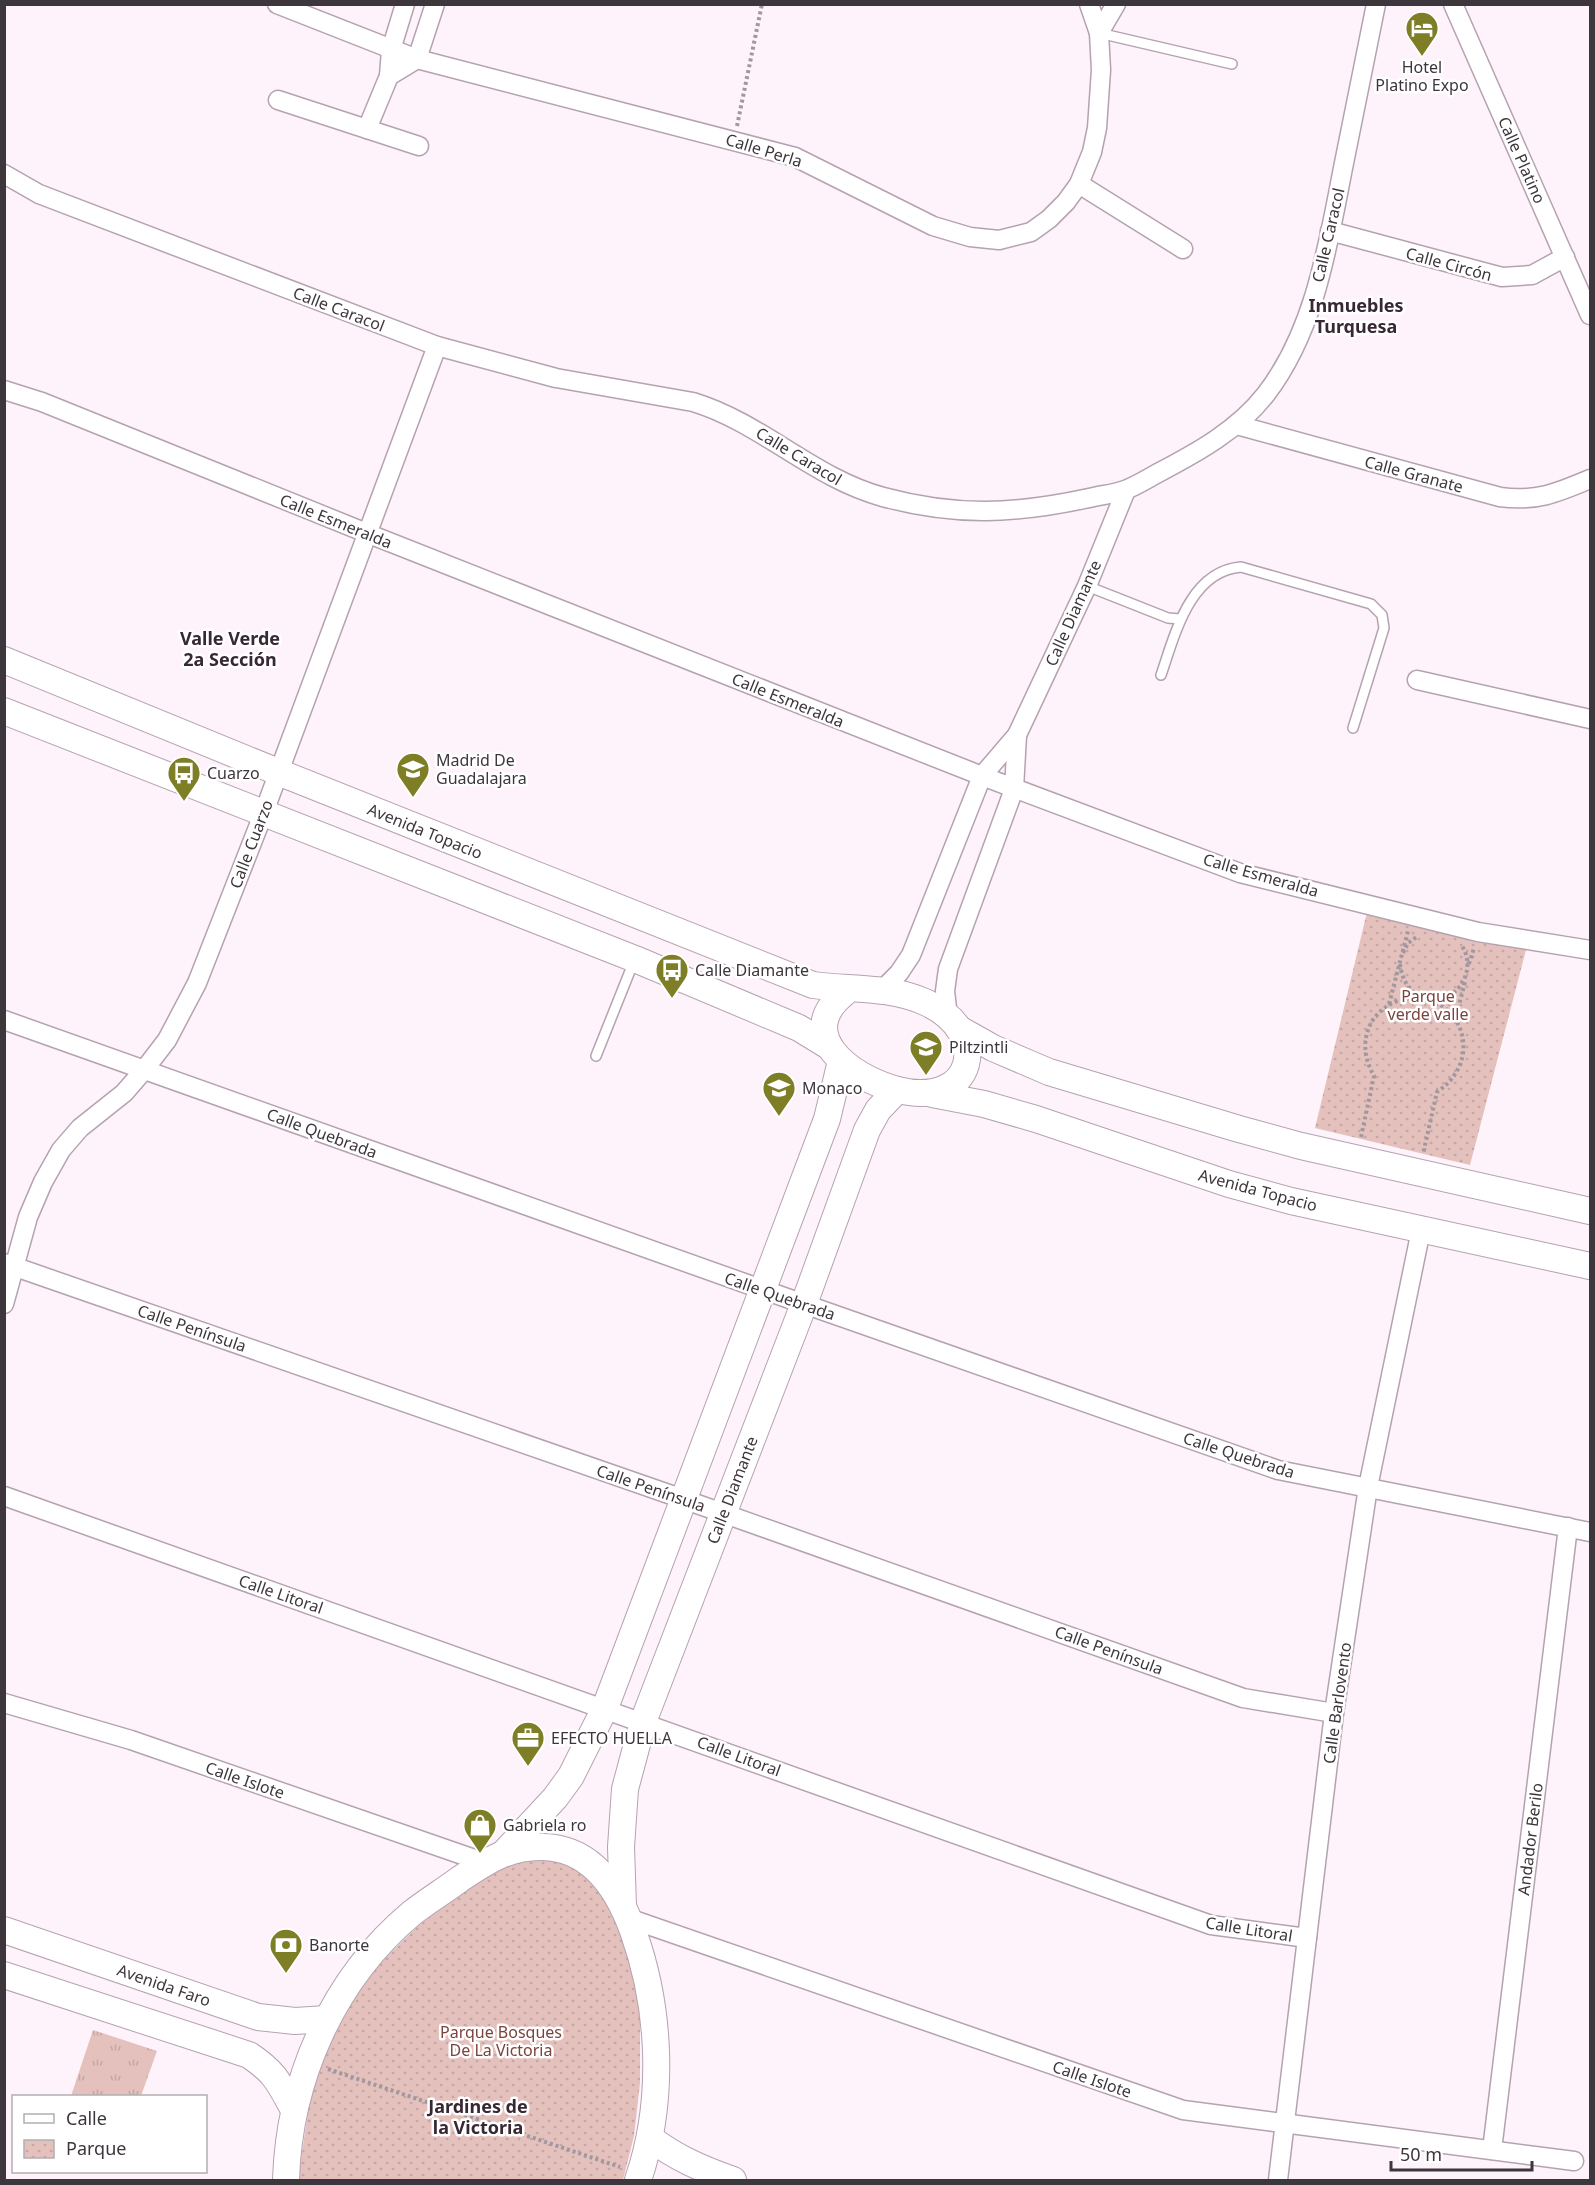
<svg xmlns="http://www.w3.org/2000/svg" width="1595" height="2185" font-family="'Noto Sans',sans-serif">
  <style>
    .grass { fill: url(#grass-tufts) }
    .park { fill: url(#park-dots) }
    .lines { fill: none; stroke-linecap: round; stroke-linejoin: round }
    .lane-casing { stroke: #b5a2b1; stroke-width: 12 }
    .street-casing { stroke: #b5a2b1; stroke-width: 21 }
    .secondary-casing { stroke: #b5a2b1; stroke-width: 28 }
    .path { stroke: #a1979f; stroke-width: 4; stroke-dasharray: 3 3; stroke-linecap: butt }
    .lane { stroke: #fff; stroke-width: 9 }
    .street { stroke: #fff; stroke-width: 18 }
    .secondary { stroke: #fff; stroke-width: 26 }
    .labels { text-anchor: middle; stroke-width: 5; stroke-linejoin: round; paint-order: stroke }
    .poi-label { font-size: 16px; fill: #3d363c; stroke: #fff; text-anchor: start }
    .street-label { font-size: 16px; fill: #3d363c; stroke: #fff }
    .park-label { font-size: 16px; fill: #7b433c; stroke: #fff }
    .neighbourhood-label { font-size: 18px; font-weight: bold; fill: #372834; stroke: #fff }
  </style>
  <defs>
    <pattern id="grass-tufts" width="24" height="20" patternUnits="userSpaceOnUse" patternTransform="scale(1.5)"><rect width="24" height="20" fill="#e4c1bc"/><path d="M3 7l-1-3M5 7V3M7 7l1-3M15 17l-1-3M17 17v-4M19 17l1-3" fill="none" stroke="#c4a6a2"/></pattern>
    <pattern id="park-dots" width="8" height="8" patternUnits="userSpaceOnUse" patternTransform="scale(1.5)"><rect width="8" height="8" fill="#e4c1bc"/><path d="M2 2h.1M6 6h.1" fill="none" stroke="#c4a6a2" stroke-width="1.8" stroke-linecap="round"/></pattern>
  </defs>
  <rect width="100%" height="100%" fill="#fef2fb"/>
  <path class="grass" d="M 93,2030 L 157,2051 L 141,2096 L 71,2096 Z"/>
  <g class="park">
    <path d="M 1369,904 L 1527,946 L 1470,1165 L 1315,1128 Z"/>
    <path d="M 544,1857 L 574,1866 L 598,1883 L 632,1957 L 640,2016 L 640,2083 L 634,2136 L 623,2180 L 298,2180 L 311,2091 L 341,2019 L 373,1970 L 416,1928 L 460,1892 L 511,1863 Z"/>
  </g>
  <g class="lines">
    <defs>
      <g id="lane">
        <path d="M 1099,33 L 1232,64"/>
        <path d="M 1087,586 L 1168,618 L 1180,619"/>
        <path d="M 1161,675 C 1175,634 1190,571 1241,567 L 1371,604 L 1382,615 L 1384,628 L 1353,728"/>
        <path d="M 596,1056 L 634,961"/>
      </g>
      <g id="street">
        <path d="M 277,4 L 417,59 L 795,157 L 933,226 L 970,237 L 999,240 L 1031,232 L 1049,219 L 1066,202 L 1079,184 L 1092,152 L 1097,128 L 1101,70 L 1099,33 L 1089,4"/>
        <path d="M 1453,4 L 1590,315"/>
        <path d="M 1099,33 L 1116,4"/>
        <path d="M 389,76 L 417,59 L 435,4"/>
        <path d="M 278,100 L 419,146"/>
        <path d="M 367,129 L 389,76 L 391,50 L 405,4"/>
        <path d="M 4,174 L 39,194 L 437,346 L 556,378 L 693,402 C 762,423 813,478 883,497 C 957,517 1015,514 1089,498 C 1101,495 1114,494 1125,490 C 1136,486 1147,479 1158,473 C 1198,452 1238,430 1266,394 C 1315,330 1328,245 1343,168 C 1354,114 1365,59 1376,4"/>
        <path d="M 1079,184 L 1183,249"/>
        <path d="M 1330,231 L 1502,277 L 1532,275 L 1565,257"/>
        <path d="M 4,390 L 42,402 L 369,534 L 982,776 L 1240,873 L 1478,932 L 1590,950"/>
        <path d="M 1237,425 L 1500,497 C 1536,502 1557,493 1590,479"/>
        <path d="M 1417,680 L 1590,719"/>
        <path d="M 882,990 L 899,973 L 911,955 L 982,776 L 1017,735 L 1087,586 L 1126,490"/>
        <path d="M 948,1017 L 945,991 L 948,969 L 1014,789 L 1017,735"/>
        <path d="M 4,1020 L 764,1290 L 1278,1470 L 1590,1532"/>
        <path d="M 4,1263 L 683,1499 L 1243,1698 L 1334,1713"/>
        <path d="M 4,1304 L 28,1217 L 43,1182 L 61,1150 L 80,1128 L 124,1093 L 144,1070 L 167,1040 L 197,983 L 264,812 L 437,346"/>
        <path d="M 4,1496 L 1211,1925 L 1307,1938"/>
        <path d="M 4,1703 L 131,1740 L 483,1862"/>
        <path d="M 628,1918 L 1183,2110 L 1574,2161"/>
        <path d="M 1492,2150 L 1568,1527"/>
        <path d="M 1278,2180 L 1334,1713 L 1368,1487 L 1421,1230"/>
      </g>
      <g id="secondary">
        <path d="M 4,660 L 278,772 L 813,985 C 850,990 889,986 925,1002 C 994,1033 974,1109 898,1090 C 850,1078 790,1033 848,990"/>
        <path d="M 4,711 L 635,959 L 799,1028 L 830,1047"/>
        <path d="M 961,1030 L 993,1048 L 1049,1072 L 1239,1129 L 1301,1146 L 1590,1211"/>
        <path d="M 932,1094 L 984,1104 L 1036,1119 L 1229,1184 L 1291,1201 L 1590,1266"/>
        <path d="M 504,1853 L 555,1798 L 571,1776 L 605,1708 L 827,1119 L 841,1061"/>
        <path d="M 623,1906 L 621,1847 L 625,1789 L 643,1722 L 804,1304 L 867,1130 L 878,1110 L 897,1090"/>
        <path d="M 4,1930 L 258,2017 L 295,2021 L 327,2019"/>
        <path d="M 4,1975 L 249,2055 C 276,2073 279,2083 294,2110"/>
        <path d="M 650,2138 C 676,2158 702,2169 733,2180"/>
        <path d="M 286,2180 C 289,2079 333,1979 412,1913 C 427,1901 444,1891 460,1879 C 487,1861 509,1846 543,1847 C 592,1848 618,1889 633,1931 C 661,2009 665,2101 638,2180"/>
      </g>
    </defs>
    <use href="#lane" class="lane-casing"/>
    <use href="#street" class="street-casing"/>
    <use href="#secondary" class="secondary-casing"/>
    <g class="path">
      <path d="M 737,126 L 762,4"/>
      <path d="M 1403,953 L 1408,943 L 1418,936"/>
      <path d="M 1400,964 C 1402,978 1407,990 1421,996"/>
      <path d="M 1469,964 L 1474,948"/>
      <path d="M 1431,999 C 1459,1002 1477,969 1462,946"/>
      <path d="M 1389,1004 L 1408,931"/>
      <path d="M 1455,1020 L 1465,982"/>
      <path d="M 1361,1137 L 1374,1076 C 1364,1058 1362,1041 1371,1023 C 1376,1014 1385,1006 1395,1002 C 1451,979 1493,1054 1437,1092 L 1423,1154"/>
      <path d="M 328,2069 L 620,2167"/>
    </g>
    <use href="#lane" class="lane"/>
    <use href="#street" class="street"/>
    <use href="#secondary" class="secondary"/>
  </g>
  <defs>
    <symbol id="hotel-pin" viewBox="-11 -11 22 30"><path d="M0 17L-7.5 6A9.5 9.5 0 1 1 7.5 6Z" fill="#7d7e26" stroke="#fff"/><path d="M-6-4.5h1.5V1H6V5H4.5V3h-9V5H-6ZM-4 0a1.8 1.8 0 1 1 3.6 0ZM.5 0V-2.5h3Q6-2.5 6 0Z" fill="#fff"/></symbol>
    <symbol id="school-pin" viewBox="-11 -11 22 30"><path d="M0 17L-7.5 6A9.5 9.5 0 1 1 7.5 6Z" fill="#7d7e26" stroke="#fff"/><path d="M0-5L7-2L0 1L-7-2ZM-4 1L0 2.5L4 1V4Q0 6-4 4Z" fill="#fff"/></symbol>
    <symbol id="bus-pin" viewBox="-11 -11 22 30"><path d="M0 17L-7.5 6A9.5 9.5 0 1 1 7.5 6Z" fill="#7d7e26" stroke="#fff"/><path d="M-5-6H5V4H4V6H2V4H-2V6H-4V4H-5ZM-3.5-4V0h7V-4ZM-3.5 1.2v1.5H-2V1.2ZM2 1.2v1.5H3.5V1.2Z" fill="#fff"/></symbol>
    <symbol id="office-pin" viewBox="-11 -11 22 30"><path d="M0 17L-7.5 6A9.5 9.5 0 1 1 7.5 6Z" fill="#7d7e26" stroke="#fff"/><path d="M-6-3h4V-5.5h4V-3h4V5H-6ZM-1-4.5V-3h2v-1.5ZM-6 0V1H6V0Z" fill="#fff"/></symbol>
    <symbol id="shop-pin" viewBox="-11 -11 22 30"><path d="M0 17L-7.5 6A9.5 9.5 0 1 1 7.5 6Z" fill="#7d7e26" stroke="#fff"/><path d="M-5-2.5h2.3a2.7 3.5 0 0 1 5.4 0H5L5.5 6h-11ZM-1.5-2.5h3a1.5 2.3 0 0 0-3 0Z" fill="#fff"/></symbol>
    <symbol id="bank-pin" viewBox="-11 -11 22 30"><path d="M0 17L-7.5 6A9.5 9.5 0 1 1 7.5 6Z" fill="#7d7e26" stroke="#fff"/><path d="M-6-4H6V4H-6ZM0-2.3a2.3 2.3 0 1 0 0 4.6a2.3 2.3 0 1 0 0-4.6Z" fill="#fff"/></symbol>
  </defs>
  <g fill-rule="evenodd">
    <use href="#hotel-pin" x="1403" y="9" width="38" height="52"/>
    <use href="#school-pin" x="394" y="750" width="38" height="52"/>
    <use href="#bus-pin" x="165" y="754" width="38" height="52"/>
    <use href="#bus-pin" x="653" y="951" width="38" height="52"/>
    <use href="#school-pin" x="907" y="1028" width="38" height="52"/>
    <use href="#school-pin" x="760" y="1069" width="38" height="52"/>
    <use href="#office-pin" x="509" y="1719" width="38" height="52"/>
    <use href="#shop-pin" x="461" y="1806" width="38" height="52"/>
    <use href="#bank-pin" x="267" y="1926" width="38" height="52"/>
  </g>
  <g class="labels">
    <g class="poi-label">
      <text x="1422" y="73" text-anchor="middle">Hotel<tspan x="1422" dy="18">Platino Expo</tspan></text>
      <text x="436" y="766">Madrid De<tspan x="436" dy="18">Guadalajara</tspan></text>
      <text x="207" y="779">Cuarzo</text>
      <text x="695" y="976">Calle Diamante</text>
      <text x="949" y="1053">Piltzintli</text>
      <text x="802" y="1094">Monaco</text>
      <text x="551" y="1744">EFECTO HUELLA</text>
      <text x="503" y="1831">Gabriela ro</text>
      <text x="309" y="1951">Banorte</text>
    </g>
    <g class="street-label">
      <text transform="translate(764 150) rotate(17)" y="6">Calle Perla</text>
      <text transform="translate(1522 160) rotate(66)" y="6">Calle Platino</text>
      <text transform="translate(1328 235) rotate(-77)" y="6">Calle Caracol</text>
      <text transform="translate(1449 264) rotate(15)" y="6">Calle Circón</text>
      <text transform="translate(339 309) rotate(21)" y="6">Calle Caracol</text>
      <text transform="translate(799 456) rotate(31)" y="6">Calle Caracol</text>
      <text transform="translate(1414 474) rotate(15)" y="6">Calle Granate</text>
      <text transform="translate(336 521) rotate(22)" y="6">Calle Esmeralda</text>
      <text transform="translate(1073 613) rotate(-66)" y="6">Calle Diamante</text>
      <text transform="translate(788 700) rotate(22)" y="6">Calle Esmeralda</text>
      <text transform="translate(425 831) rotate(22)" y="6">Avenida Topacio</text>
      <text transform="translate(251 844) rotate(-69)" y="6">Calle Cuarzo</text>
      <text transform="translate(1261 875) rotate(16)" y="6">Calle Esmeralda</text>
      <text transform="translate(322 1133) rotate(20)" y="6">Calle Quebrada</text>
      <text transform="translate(1258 1190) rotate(15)" y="6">Avenida Topacio</text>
      <text transform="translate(780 1296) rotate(19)" y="6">Calle Quebrada</text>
      <text transform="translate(192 1328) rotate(19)" y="6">Calle Península</text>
      <text transform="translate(1239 1455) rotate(18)" y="6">Calle Quebrada</text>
      <text transform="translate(651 1488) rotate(19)" y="6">Calle Península</text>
      <text transform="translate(732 1490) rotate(-69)" y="6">Calle Diamante</text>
      <text transform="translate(281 1594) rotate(19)" y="6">Calle Litoral</text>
      <text transform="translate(1109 1650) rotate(20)" y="6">Calle Península</text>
      <text transform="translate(1337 1703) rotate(-82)" y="6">Calle Barlovento</text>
      <text transform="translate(739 1756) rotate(20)" y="6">Calle Litoral</text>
      <text transform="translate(245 1780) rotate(19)" y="6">Calle Islote</text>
      <text transform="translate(1530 1839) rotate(-83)" y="6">Andador Berilo</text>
      <text transform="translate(1249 1929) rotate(9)" y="6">Calle Litoral</text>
      <text transform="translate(164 1985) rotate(19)" y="6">Avenida Faro</text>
      <text transform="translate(1092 2079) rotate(19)" y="6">Calle Islote</text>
    </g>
    <g class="park-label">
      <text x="1428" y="1002">Parque<tspan x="1428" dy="18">verde valle</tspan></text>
      <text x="501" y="2038">Parque Bosques<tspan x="501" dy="18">De La Victoria</tspan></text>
    </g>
    <g class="neighbourhood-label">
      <text x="1356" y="312">Inmuebles<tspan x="1356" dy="21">Turquesa</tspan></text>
      <text x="230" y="645">Valle Verde<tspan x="230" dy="21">2a Sección</tspan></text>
      <text x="478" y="2113">Jardines de<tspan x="478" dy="21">la Victoria</tspan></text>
    </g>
  </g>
  <rect width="1595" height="2185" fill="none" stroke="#3d363c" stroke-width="12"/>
  <rect x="12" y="2095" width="195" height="78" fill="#ffffff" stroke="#b1afb1" stroke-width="1.5"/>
  <rect x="24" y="2114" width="30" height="9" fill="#ffffff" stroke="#b1afb1" stroke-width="1.5"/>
  <text x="66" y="2125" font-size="18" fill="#3d363c">Calle</text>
  <rect x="24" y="2140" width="30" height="18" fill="url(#park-dots)" stroke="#b1afb1" stroke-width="1.5"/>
  <text x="66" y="2155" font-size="18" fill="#3d363c">Parque</text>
  <path d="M1391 2161v9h141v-9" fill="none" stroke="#3d363c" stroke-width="3"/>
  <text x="1400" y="2161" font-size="18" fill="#3d363c" stroke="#ffffff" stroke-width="4.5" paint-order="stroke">50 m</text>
</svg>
